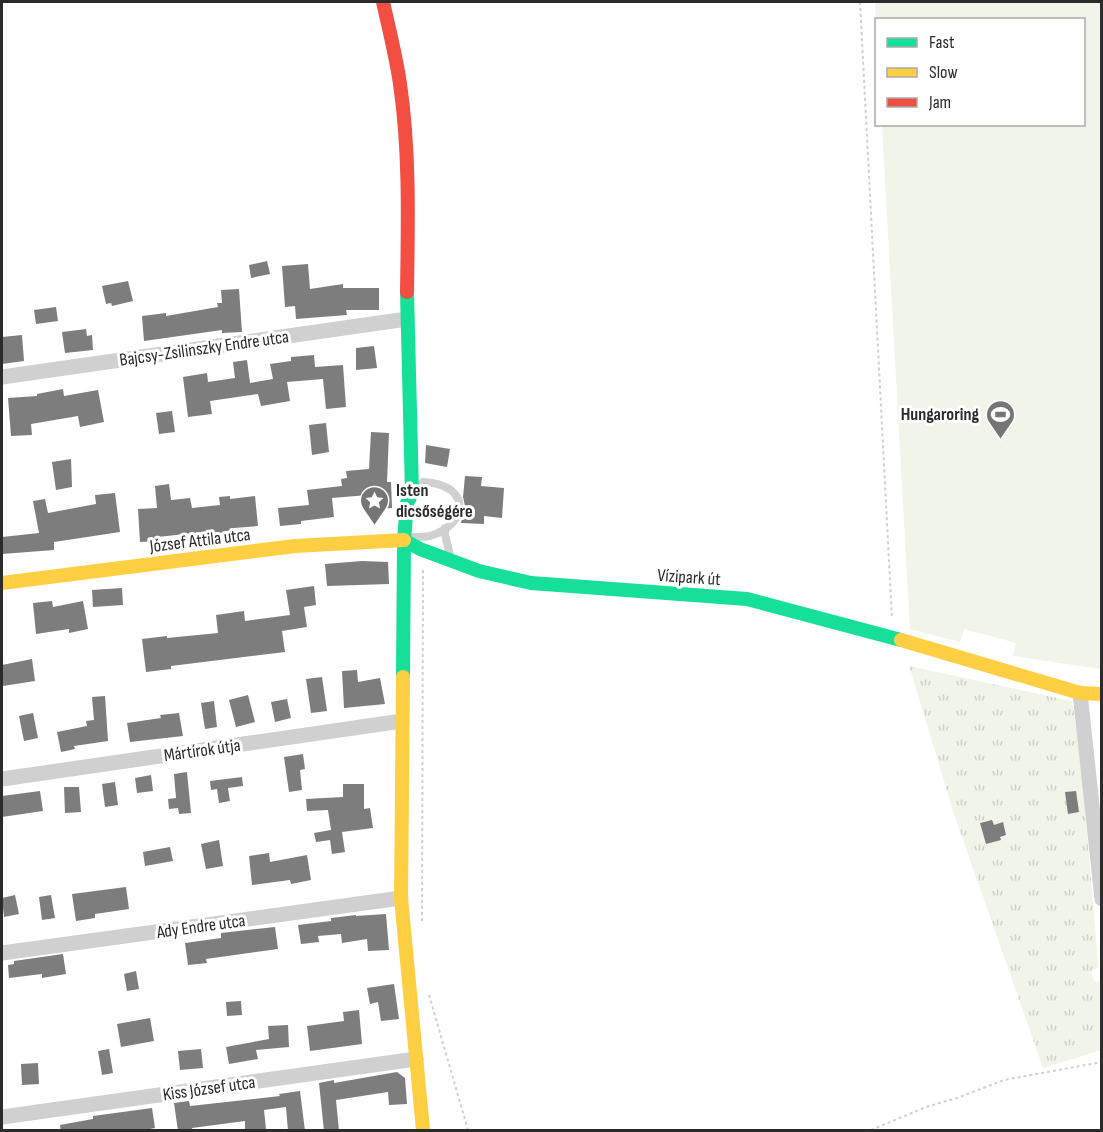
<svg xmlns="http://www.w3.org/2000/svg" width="1103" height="1132" font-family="'Sofia Sans Condensed',sans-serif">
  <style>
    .park { fill: url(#park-tufts) }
    .pitch { fill: #f0f4e9 }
    .building { fill: #7d7d7d }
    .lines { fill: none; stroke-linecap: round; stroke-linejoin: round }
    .path { stroke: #d0d0d0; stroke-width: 2; stroke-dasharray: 3 3; stroke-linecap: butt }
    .lane { stroke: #d0d0d0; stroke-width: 8 }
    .street { stroke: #d0d0d0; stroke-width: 15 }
    .fast { stroke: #16e098; stroke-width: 14 }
    .slow { stroke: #ffcf43; stroke-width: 14 }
    .jam { stroke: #f24e42; stroke-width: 14 }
    .labels { text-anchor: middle; stroke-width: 6; stroke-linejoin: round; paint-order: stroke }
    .street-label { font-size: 18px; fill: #2b2b2b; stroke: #fff }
    .poi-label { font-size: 18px; font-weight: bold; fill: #2b2b2b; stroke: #fff; text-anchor: end }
  </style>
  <defs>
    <pattern id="park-tufts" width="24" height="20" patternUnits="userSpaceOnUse" patternTransform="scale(1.5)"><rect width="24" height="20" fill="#f0f4e9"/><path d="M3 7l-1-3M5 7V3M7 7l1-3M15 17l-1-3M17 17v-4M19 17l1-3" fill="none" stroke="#ced1c8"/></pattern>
  </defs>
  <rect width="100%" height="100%" fill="#fff"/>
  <path class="park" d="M 909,666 L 1071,701 L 1074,711 L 1083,785 L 1098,962 L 1098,967 L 1091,972 L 1094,981 L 1101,982 L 1101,1050 L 1043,1068 L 954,814 Z"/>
  <path class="pitch" d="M 875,2 L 1101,2 L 1101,669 L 1013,656 L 1016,643 L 964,629 L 960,642 L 910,629 L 882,125 L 1084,124 L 1084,20 L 876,20 L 876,25 Z"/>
  <g class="building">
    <path d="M 267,261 L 270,274 L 251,278 L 249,265 Z"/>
    <path d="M 308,264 L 310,289 L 343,284 L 343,288 L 379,288 L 379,310 L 346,310 L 347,315 L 296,319 L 295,306 L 285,307 L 282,266 Z"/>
    <path d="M 128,281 L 133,301 L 112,306 L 111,303 L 106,304 L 102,286 Z"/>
    <path d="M 239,289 L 242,332 L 222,333 L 222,330 L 144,341 L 142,316 L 166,313 L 166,316 L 218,307 L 217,303 L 222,303 L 221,290 Z"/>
    <path d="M 56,307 L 58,321 L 36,324 L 34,310 Z"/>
    <path d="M 86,329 L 87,336 L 92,335 L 93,350 L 65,353 L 62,332 Z"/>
    <path d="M 22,335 L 24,361 L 2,364 L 2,337 Z"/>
    <path d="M 374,346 L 377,368 L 356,370 L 356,348 Z"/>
    <path d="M 314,355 L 315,367 L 343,365 L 346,407 L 326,409 L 323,379 L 287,382 L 290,401 L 261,406 L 258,394 L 210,401 L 212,414 L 188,417 L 183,377 L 207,373 L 208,382 L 235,378 L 233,362 L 247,360 L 250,383 L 273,379 L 270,364 L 291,361 L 291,357 Z"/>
    <path d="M 63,389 L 64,396 L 98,390 L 104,422 L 80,427 L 78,416 L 31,424 L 32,435 L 11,436 L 8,398 L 37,396 L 37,394 Z"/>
    <path d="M 172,411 L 175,432 L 159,434 L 156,413 Z"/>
    <path d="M 326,423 L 329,452 L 312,455 L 309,425 Z"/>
    <path d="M 371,432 L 389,433 L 387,482 L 391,482 L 392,508 L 368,509 L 368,495 L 332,498 L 334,517 L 301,521 L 301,524 L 280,526 L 278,508 L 309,505 L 307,490 L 342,486 L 341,479 L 347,478 L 346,471 L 369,469 Z"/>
    <path d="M 426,445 L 450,449 L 447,467 L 425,463 Z"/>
    <path d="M 71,459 L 72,487 L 56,490 L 52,462 Z"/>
    <path d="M 465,476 L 482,477 L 481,486 L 504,488 L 502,518 L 484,516 L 484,524 L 461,523 L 465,506 L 463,497 Z"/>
    <path d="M 169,484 L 171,500 L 190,498 L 192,508 L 220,505 L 219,497 L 230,496 L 230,499 L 255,496 L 258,526 L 234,528 L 234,531 L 213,534 L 212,531 L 158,537 L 158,541 L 140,542 L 138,509 L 157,508 L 155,486 Z"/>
    <path d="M 115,493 L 120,532 L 54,542 L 54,550 L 2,554 L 2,537 L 39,533 L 33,501 L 45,499 L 48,513 L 96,504 L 95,495 Z"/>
    <path d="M 362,561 L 388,562 L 389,584 L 327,586 L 325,564 Z"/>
    <path d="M 314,586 L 316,605 L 304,607 L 307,627 L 282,631 L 285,652 L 171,666 L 171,669 L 146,672 L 142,639 L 167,636 L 167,638 L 218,633 L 216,615 L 244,611 L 245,621 L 290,615 L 286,590 Z"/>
    <path d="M 122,588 L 123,605 L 93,607 L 92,590 Z"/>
    <path d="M 52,601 L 53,607 L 83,601 L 88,629 L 69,633 L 69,629 L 36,634 L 33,603 Z"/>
    <path d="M 32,659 L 35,681 L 3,686 L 2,665 Z"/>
    <path d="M 357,670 L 358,682 L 380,678 L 385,704 L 344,708 L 342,671 Z"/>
    <path d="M 322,677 L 327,711 L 311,713 L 306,679 Z"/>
    <path d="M 248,695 L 255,722 L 236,727 L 229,700 Z"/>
    <path d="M 105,696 L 108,741 L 74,746 L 75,749 L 61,752 L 57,732 L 87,726 L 86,721 L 94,720 L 92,697 Z"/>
    <path d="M 287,699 L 291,718 L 275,722 L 271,702 Z"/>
    <path d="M 214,701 L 217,727 L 205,729 L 201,703 Z"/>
    <path d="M 33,713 L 38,738 L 24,741 L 19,716 Z"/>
    <path d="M 179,713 L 183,736 L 130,742 L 127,723 L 161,718 L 160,715 Z"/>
    <path d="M 303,754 L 305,769 L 300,770 L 302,790 L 289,792 L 284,757 Z"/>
    <path d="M 187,772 L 191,813 L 179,814 L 178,808 L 169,809 L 168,799 L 176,798 L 174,774 Z"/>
    <path d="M 151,775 L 153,791 L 137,793 L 135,778 Z"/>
    <path d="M 242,777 L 243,786 L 228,788 L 230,801 L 219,803 L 217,789 L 211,790 L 210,781 Z"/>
    <path d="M 115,782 L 118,805 L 105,807 L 102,784 Z"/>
    <path d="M 343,784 L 364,784 L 364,809 L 370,808 L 373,828 L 342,832 L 345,852 L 332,854 L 330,840 L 316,842 L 314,833 L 331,830 L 328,810 L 307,811 L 306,799 L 343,797 Z"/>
    <path d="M 64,787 L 79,787 L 81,812 L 65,813 Z"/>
    <path d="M 40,791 L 43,811 L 2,817 L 2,796 Z"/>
    <path d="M 1076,791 L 1079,812 L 1068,814 L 1065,792 Z"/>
    <path d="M 992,820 L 994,825 L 1003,822 L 1006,835 L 1000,837 L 1001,840 L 986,844 L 980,823 Z"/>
    <path d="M 219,840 L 223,866 L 206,869 L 201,844 Z"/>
    <path d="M 170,847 L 173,861 L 145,866 L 143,852 Z"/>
    <path d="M 269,853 L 270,862 L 307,855 L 311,880 L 291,884 L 290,880 L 252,885 L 249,856 Z"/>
    <path d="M 126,887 L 129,909 L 95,914 L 95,918 L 76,921 L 72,894 Z"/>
    <path d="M 15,895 L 19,914 L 4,917 L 2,898 Z"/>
    <path d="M 51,895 L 55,918 L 42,920 L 39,897 Z"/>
    <path d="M 386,914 L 389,950 L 368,951 L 367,939 L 342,943 L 341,934 L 318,936 L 319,942 L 301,944 L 298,925 L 331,921 L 331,918 L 356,915 L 356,916 Z"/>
    <path d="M 275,927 L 278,949 L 206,959 L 207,963 L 188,965 L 185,943 L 221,938 L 221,933 Z"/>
    <path d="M 63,954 L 66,974 L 42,978 L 42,974 L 9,978 L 8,965 L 14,964 L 14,961 Z"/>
    <path d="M 136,971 L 139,989 L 127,991 L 124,974 Z"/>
    <path d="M 394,984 L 399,1019 L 381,1021 L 378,1002 L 370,1004 L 367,988 Z"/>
    <path d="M 241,1001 L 242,1015 L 227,1016 L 226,1002 Z"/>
    <path d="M 359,1010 L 362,1044 L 310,1051 L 307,1026 L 344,1021 L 343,1012 Z"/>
    <path d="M 150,1018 L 154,1041 L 121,1047 L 117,1024 Z"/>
    <path d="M 288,1025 L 289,1047 L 256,1050 L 258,1059 L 229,1064 L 226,1047 L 269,1039 L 268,1026 Z"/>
    <path d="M 109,1049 L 113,1073 L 102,1075 L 98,1051 Z"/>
    <path d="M 201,1049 L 203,1068 L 180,1070 L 178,1051 Z"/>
    <path d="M 38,1063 L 39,1084 L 22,1085 L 21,1064 Z"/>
    <path d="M 397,1072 L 405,1078 L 407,1104 L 389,1105 L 388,1092 L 336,1100 L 339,1131 L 324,1131 L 319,1083 L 334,1080 L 334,1083 Z"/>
    <path d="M 300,1091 L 305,1131 L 288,1131 L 286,1107 L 264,1110 L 266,1129 L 245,1131 L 245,1121 L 192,1128 L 193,1131 L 178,1131 L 174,1103 L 189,1101 L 190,1106 L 280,1096 L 279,1094 Z"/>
    <path d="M 152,1108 L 155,1128 L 139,1131 L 61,1131 L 60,1125 L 93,1119 L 93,1116 Z"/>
  </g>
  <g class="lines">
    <g class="path">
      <path d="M 860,2 L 892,619"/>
      <path d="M 422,921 L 423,570"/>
      <path d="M 429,995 L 468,1130"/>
      <path d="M 871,1130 L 926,1107 L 957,1098 L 1004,1080 L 1102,1062"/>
    </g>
    <g class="lane">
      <path d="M 445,528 L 445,535 L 450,555"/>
      <path d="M 411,537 C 417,537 424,537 430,536 C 470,524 471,484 423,482 L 415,489"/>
    </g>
    <g class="street">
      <path d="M 2,377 L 407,319"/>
      <path d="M 1080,693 L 1102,899"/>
      <path d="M 2,779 L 402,721"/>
      <path d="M 2,953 L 401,898"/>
      <path d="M 2,1117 L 416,1059"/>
    </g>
    <g class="fast">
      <path d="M 404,540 L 420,549 L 479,571 L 531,583 L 747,599 L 901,640"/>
      <path d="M 403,677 L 404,540 L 407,503 L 412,493 L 407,292"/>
    </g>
    <g class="slow">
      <path d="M 2,583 L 295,546 L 404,540"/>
      <path d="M 901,640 L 1080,693 L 1102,694"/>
      <path d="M 403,677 L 401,898 L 423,1130"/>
    </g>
    <path class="jam" d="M 383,2 C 389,29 396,56 400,84 C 410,152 408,224 407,292"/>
  </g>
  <defs>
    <symbol id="stadium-pin" viewBox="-11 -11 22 30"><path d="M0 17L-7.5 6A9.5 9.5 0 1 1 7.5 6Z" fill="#757575" stroke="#fff"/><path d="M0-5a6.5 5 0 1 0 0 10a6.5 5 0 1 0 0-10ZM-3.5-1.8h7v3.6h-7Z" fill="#fff"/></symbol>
    <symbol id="sight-pin" viewBox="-11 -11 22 30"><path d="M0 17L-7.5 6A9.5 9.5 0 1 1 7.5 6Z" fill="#757575" stroke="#fff"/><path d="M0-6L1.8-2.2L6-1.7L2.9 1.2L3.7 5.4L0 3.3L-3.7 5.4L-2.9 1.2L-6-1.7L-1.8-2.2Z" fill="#fff"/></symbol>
  </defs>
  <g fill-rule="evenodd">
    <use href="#stadium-pin" x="984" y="398" width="33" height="45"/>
    <use href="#sight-pin" x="358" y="484" width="33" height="45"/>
  </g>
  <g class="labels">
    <g class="street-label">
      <text transform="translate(204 348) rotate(-8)" y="6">Bajcsy-Zsilinszky Endre utca</text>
      <text transform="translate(200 540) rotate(-7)" y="6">József Attila utca</text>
      <text transform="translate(689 577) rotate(4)" y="6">Vízipark út</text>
      <text transform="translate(202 750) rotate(-8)" y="6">Mártírok útja</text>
      <text transform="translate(201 926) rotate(-8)" y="6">Ady Endre utca</text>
      <text transform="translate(209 1088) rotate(-8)" y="6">Kiss József utca</text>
    </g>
    <g class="poi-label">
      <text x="979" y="420">Hungaroring</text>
      <text x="396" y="496" text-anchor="start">Isten<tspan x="396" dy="21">dicsőségére</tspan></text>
    </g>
  </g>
  <rect width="1103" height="1132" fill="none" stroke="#2b2b2b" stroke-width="6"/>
  <rect x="875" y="18" width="210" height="108" fill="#ffffff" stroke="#aaaaaa" stroke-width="1.5"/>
  <rect x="887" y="38" width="30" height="9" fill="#16e098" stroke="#aaaaaa" stroke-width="1.5"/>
  <text x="929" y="48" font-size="18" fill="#2b2b2b">Fast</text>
  <rect x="887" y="68" width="30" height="9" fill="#ffcf43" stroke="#aaaaaa" stroke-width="1.5"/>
  <text x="929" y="78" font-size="18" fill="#2b2b2b">Slow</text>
  <rect x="887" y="98" width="30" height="9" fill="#f24e42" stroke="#aaaaaa" stroke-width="1.5"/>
  <text x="929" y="108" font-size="18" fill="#2b2b2b">Jam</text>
</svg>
